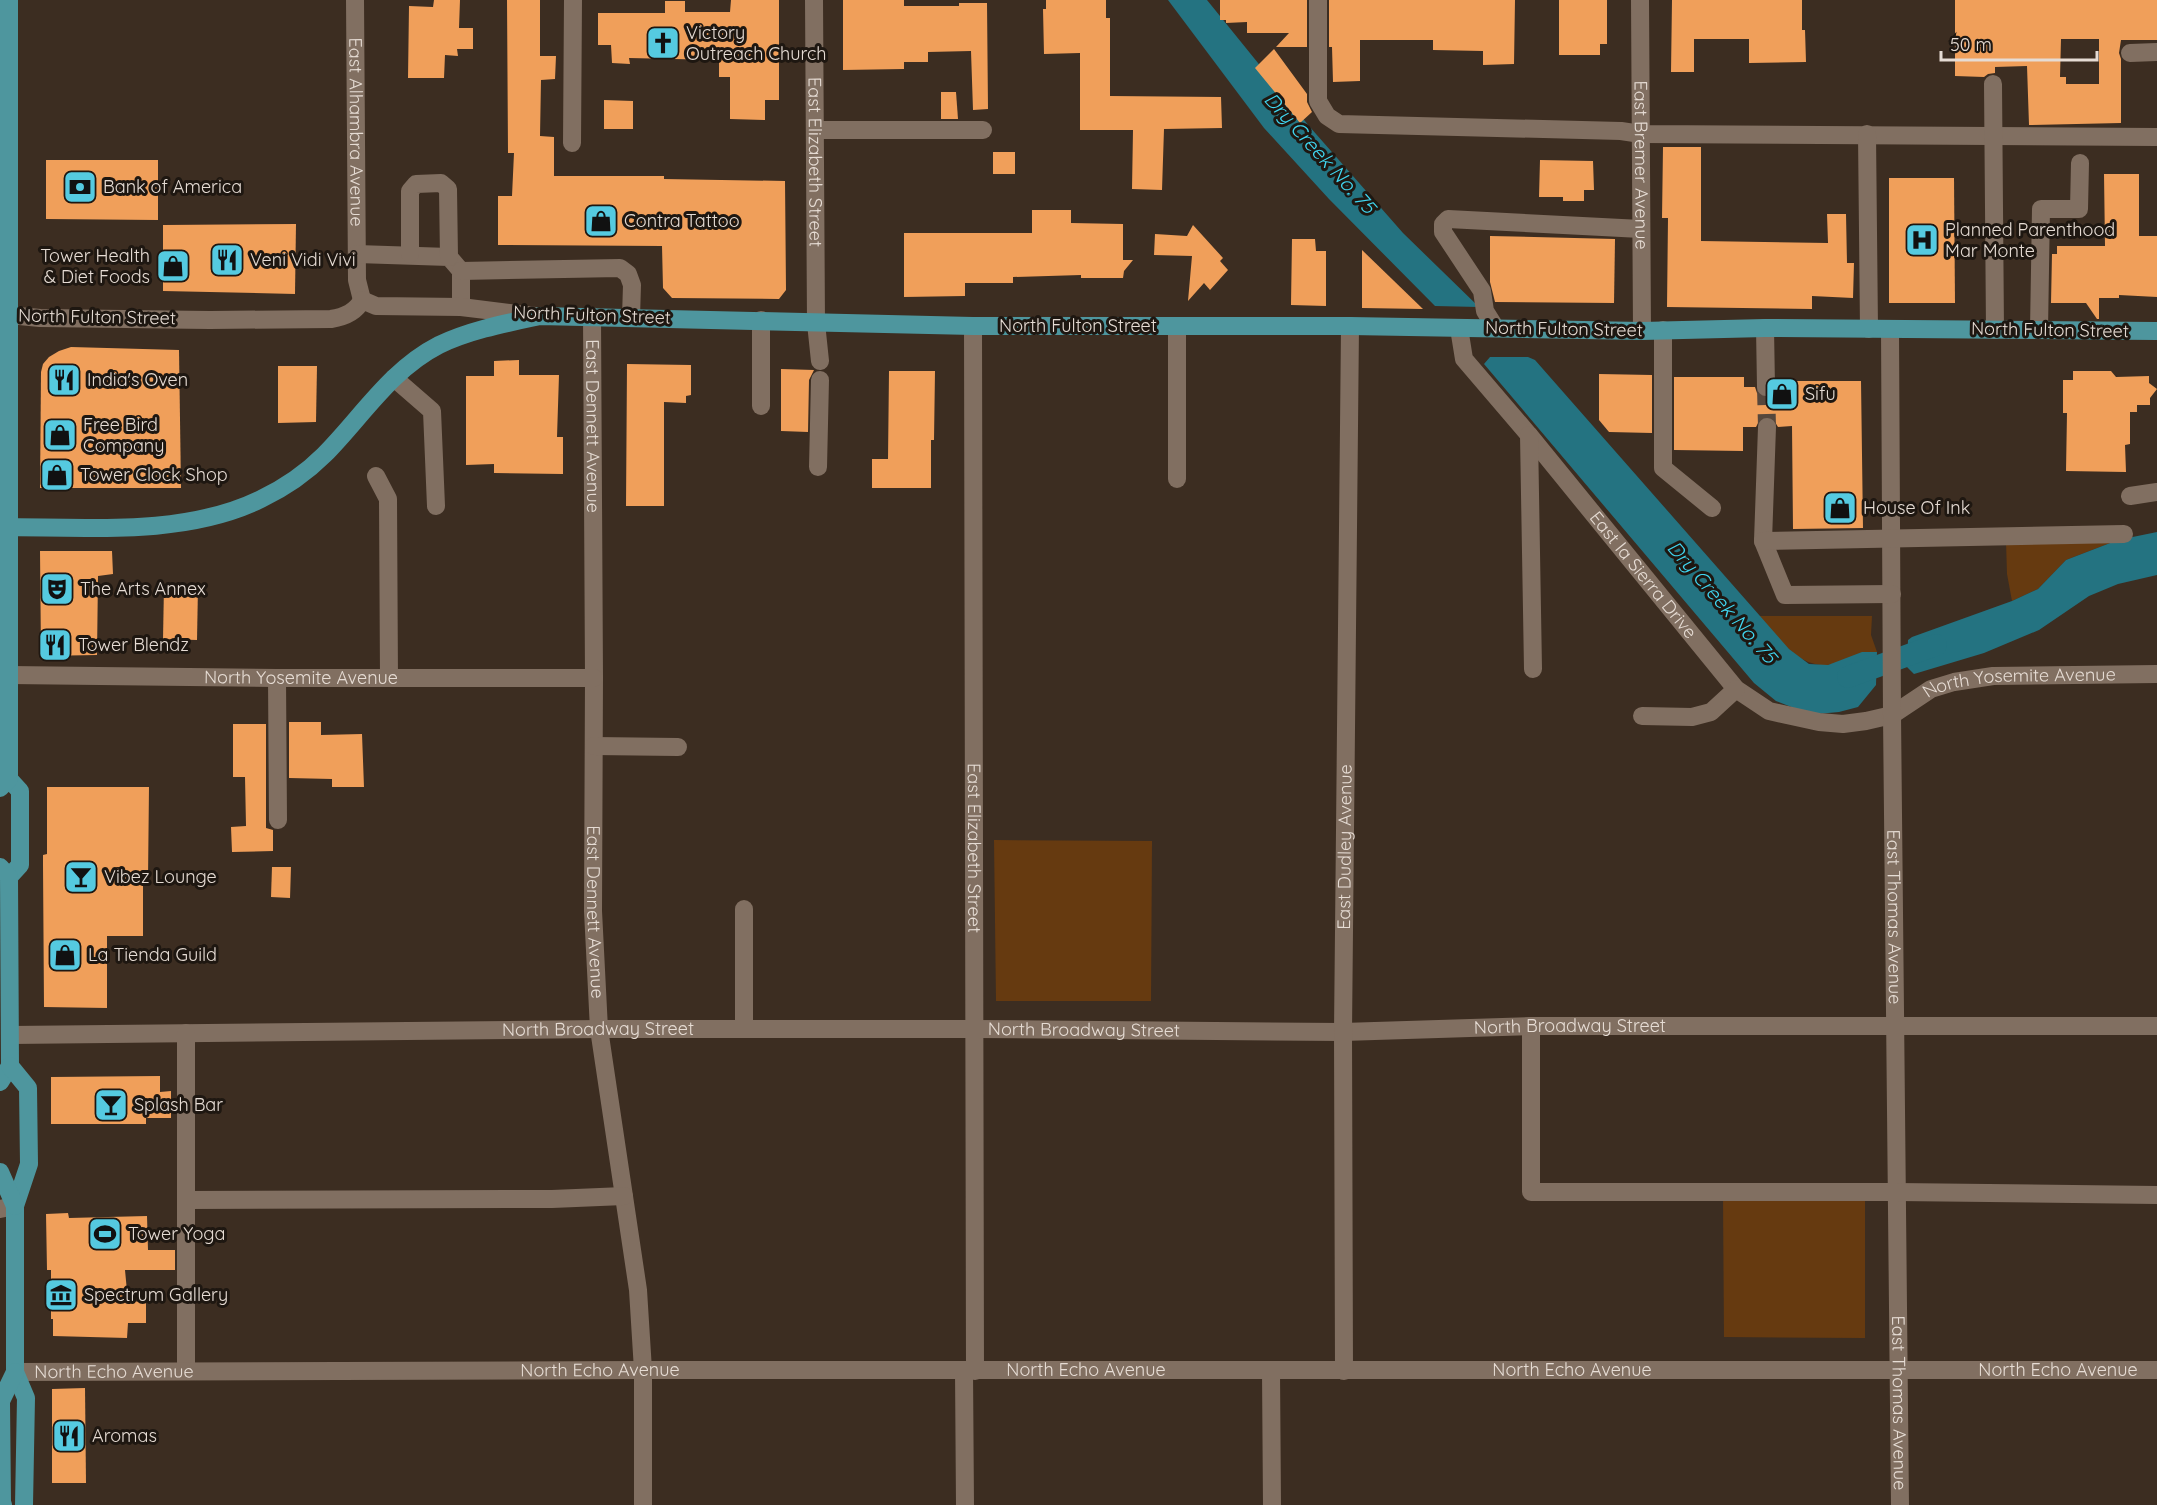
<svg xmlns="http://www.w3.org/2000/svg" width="2157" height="1505" font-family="Quicksand,sans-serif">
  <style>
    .green { fill: #663a10 }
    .water { fill: #247381 }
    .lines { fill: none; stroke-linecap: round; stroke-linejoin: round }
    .canal { stroke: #247381; stroke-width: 22 }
    .building { fill: #f09f5a; fill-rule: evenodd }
    .minor-tunnel { stroke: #56473c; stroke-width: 18; stroke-dasharray: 18 9; stroke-linecap: butt }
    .minor { stroke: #816f61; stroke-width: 18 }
    .major { stroke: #4e969e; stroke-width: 18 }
    .labels { text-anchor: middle; stroke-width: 6; stroke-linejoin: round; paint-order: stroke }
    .poi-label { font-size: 18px; fill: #e6dcd4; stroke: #1e1711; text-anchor: start }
    .street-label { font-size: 18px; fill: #e6dcd4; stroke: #1e1711 }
    .water-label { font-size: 20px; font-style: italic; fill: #40d7f2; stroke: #1e1711 }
  </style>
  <rect width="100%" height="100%" fill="#3c2d21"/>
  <g class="green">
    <path d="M 2118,540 L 2066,560 L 2038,589 L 2012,601 L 2007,574 L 2006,541 Z"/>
    <path d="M 1758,616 L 1872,616 L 1871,635 L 1877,652 C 1855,653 1845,662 1828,665 C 1797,668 1776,635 1758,616 Z"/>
    <path d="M 994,840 L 1152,841 L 1151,1001 L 996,1001 Z"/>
    <path d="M 1865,1195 L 1865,1338 L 1724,1337 L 1723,1196 Z"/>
  </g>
  <g class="water">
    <path d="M 1168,0 L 1207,0 L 1309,126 L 1403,233 L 1479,307 L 1435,306 L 1329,199 L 1264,128 Z"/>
    <path d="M 1490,357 L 1528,357 L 1535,360 L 1789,649 L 1809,664 L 1828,665 L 1862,652 L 1877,652 L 1876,685 L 1858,707 L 1839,712 L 1817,714 L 1799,710 L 1776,701 L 1754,683 L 1484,364 Z"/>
    <path d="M 2157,532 L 2157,575 L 2118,584 L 2089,596 L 2039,630 L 1984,653 L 1914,674 L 1907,667 L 1908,640 L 1912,637 L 2012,601 L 2038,589 L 2066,560 L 2118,540 Z"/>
  </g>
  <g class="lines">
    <path class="canal" d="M 1848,677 L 1936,645"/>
  </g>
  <g class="building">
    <path d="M 434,0 L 460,0 L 459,28 L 473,28 L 473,49 L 457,49 L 458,56 L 445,55 L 444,78 L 408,78 L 409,6 L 433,7 Z"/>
    <path d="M 507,0 L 540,0 L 540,56 L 556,56 L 555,79 L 541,80 L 540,136 L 554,137 L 554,176 L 664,176 L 664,179 L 785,181 L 786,290 L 779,299 L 672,298 L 663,288 L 662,246 L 498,245 L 498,196 L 512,196 L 514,153 L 508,153 Z"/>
    <path d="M 731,0 L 779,0 L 779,100 L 765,100 L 765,120 L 730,119 L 730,77 L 719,77 L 719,60 L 629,58 L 630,64 L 612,63 L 611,45 L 598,45 L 598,13 L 665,13 L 665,1 L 685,1 L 685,12 L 730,12 Z"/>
    <path d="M 843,0 L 904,0 L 904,6 L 959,6 L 959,3 L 987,3 L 988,109 L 973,110 L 971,51 L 928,52 L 928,62 L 904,62 L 904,69 L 843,70 Z"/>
    <path d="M 1046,0 L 1106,0 L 1106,18 L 1110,18 L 1110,96 L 1221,97 L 1222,128 L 1164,129 L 1162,190 L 1132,189 L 1133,130 L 1080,130 L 1080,53 L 1044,54 L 1043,9 L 1046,9 Z"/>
    <path d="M 1220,0 L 1307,0 L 1307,47 L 1276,47 L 1289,33 L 1247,33 L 1247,22 L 1226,23 L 1226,20 L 1220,20 Z"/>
    <path d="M 1329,0 L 1515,0 L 1514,64 L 1483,65 L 1483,51 L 1433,50 L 1433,40 L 1360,40 L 1360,81 L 1333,82 L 1332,47 L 1329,47 Z"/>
    <path d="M 1559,0 L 1607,0 L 1607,44 L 1600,44 L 1600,55 L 1559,55 Z"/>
    <path d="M 1672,0 L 1802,0 L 1802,30 L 1805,30 L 1806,62 L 1749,63 L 1749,39 L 1694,39 L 1694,72 L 1671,72 Z"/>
    <path d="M 1955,0 L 2157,0 L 2157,40 L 2121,40 L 2119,53 L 2121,59 L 2121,123 L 2029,125 L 2027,66 L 1995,67 L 1995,73 L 1988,74 L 1984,77 L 1955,76 ZM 2061,39 L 2099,39 L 2099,84 L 2066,84 L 2066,77 L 2060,77 Z"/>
    <path d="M 1274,49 L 1307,94 L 1307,102 L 1312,112 L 1300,123 L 1255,68 Z"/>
    <path d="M 941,92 L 956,92 L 958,119 L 941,119 Z"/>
    <path d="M 604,100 L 633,101 L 633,129 L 604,129 Z"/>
    <path d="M 1663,147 L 1701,147 L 1701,241 L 1828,243 L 1827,214 L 1846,214 L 1847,263 L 1854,263 L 1853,298 L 1812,296 L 1812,309 L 1667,307 L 1668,218 L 1662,218 Z"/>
    <rect x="993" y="152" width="22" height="22"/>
    <path d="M 46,160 L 158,160 L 158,220 L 46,219 Z"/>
    <path d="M 1540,160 L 1593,161 L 1594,190 L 1584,190 L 1584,201 L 1563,201 L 1563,197 L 1539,197 Z"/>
    <path d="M 2104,174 L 2139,174 L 2139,236 L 2157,236 L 2157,297 L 2119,295 L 2119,298 L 2099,298 L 2099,319 L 2097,319 L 2086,303 L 2051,303 L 2052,254 L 2057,254 L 2057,246 L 2105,246 Z"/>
    <path d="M 1889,178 L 1954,178 L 1955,303 L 1889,303 Z"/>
    <path d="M 1032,210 L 1071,210 L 1071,223 L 1123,224 L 1123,260 L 1133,260 L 1124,271 L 1123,278 L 1081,278 L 1081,275 L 1013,277 L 1013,283 L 965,283 L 965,296 L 904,297 L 904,233 L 1032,233 Z"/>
    <path d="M 296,224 L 295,294 L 163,291 L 163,225 Z"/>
    <path d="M 1193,225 L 1223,258 L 1220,261 L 1228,270 L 1210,290 L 1204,283 L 1188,301 L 1192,256 L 1154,255 L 1155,234 L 1187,236 Z"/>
    <path d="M 1490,236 L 1615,239 L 1614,303 L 1495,302 L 1490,282 Z"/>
    <path d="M 1292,239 L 1315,239 L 1316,251 L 1326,251 L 1326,306 L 1291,305 Z"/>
    <path d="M 1362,250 L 1423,309 L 1362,308 Z"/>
    <path d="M 71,347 L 179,350 L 181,488 L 40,488 L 41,372 L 43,364 L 49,357 L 59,351 Z"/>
    <path d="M 519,360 L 519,375 L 559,375 L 557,437 L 563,437 L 563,474 L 494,473 L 494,464 L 466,465 L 466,376 L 494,376 L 494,361 Z"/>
    <path d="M 627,364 L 691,365 L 691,395 L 686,396 L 686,403 L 664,402 L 664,506 L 626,506 Z"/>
    <path d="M 278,366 L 317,366 L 316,422 L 278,423 Z"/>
    <path d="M 781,369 L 814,370 L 809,380 L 808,432 L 781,431 Z"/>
    <path d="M 889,371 L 935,371 L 934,440 L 931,440 L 931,488 L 872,488 L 872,459 L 888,459 Z"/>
    <path d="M 2073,371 L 2111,371 L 2116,377 L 2149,376 L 2149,383 L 2157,389 L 2150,398 L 2150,405 L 2137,405 L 2137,412 L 2130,412 L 2130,444 L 2125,445 L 2126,472 L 2066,471 L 2067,413 L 2063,413 L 2063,380 L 2073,380 Z"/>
    <path d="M 1599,374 L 1652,375 L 1652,433 L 1609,432 L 1599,420 Z"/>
    <path d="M 1674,377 L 1744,377 L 1744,387 L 1755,387 L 1757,393 L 1766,398 L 1772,396 L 1777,386 L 1791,386 L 1791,381 L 1861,381 L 1863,528 L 1793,529 L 1792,426 L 1778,427 L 1772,417 L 1761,417 L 1756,427 L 1743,427 L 1743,451 L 1674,450 Z"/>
    <path d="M 40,551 L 112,551 L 113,574 L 98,576 L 97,655 L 41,656 Z"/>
    <path d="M 164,586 L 198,587 L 197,640 L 163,639 Z"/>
    <path d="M 289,722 L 321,722 L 321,735 L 362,734 L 364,787 L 332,787 L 332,779 L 289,778 Z"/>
    <path d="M 233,724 L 266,724 L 266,828 L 273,830 L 273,851 L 232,852 L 231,827 L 246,826 L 245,777 L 233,777 Z"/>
    <path d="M 47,787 L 149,787 L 148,879 L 143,879 L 143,936 L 107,936 L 107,1008 L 44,1007 L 43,865 L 43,855 L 47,854 Z"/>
    <path d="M 272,867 L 291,867 L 290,898 L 271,897 Z"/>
    <path d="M 160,1076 L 160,1092 L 171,1091 L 171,1118 L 146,1118 L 146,1124 L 51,1124 L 51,1077 Z"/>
    <path d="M 68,1213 L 69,1218 L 147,1216 L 148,1250 L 175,1250 L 175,1270 L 125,1270 L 128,1302 L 146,1301 L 146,1323 L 128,1323 L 127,1338 L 53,1336 L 53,1319 L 51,1319 L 51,1270 L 47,1270 L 46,1214 Z"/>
    <path d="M 85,1388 L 86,1483 L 52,1483 L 52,1389 Z"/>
  </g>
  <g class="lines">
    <path class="minor-tunnel" d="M 1766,387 L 1767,427"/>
    <g class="minor">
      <path id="s1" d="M 355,0 L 357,280 L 362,300"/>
      <path id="s2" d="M 814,0 L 816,323 L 820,361"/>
      <path d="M 1318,0 L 1318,101 L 1327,116 L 1339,124 L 1621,131 L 1641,134 L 2157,137"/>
      <path id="s3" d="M 1640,0 L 1642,331"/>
      <path d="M 2130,53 L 2157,52"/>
      <path d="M 1993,84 L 1995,330"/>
      <path d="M 815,130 L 983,130"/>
      <path d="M 1867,134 L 1869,329"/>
      <path d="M 572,143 L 573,0"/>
      <path d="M 357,254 L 449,257 L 461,271 L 461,307"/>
      <path d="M 410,254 L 410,191 L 416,184 L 441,183 L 448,189 L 449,257"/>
      <path d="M 461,271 L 620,268 L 628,274 L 632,285 L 631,317"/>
      <path d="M 9,315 L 40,318 L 210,320 L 331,319 C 344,317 356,312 362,300 L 376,306 L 461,307 L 535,316"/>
      <path id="s4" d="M 592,316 L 594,678 L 593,911 L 599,1029 L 638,1290 L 643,1370 L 643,1505"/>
      <path d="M 761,320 L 761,406"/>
      <path id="s5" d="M 973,326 L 975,1371"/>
      <path d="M 1495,327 L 1485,311 L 1482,291 L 1443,232 L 1443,224 L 1448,219 L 1641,229"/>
      <path id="s6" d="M 1459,328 L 1464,359 L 1529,435 L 1736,689 L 1769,711 L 1819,722 L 1843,724 L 1866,721 L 1892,715 L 1931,689 L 1954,682 L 1993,676 L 2157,674"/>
      <path d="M 1765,328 L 1766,387"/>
      <path id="s7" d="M 1890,329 L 1892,715 L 1900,1505"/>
      <path d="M 1663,330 L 1663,468 L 1712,508"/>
      <path d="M 2039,330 L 2041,209 L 2079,209 L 2080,163"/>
      <path d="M 394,378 L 432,411 L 436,506"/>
      <path d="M 1767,427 L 1763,541 L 1785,595 L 1892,594"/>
      <path d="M 1529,435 L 1533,669"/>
      <path d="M 818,467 L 820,380"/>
      <path d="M 376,476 L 388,499 L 389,678"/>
      <path d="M 1177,479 L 1177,326"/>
      <path d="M 2130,496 L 2157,492"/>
      <path d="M 1763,541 L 2124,534"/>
      <path id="s8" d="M 9,675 L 277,678 L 594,678"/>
      <path d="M 277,678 L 278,820"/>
      <path d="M 1642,716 L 1692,717 L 1711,712 L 1736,689"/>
      <path d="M 594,746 L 678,747"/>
      <path d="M 744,909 L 744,1029"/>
      <path d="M 1531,1026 L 1531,1192 L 1897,1192 L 2157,1195"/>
      <path id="s9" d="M 10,1035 L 599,1029 L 974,1029 L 1343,1032 L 1531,1026 L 2157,1026"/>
      <path d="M 186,1200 L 552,1199 L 624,1196"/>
      <path d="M 0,1209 L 15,1206"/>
      <path d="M 186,1371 L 186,1033"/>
      <path d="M 964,1371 L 965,1505"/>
      <path d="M 1271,1371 L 1272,1505"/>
      <path id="s10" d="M 1344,1371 L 1343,1032 L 1350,326"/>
      <path id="s11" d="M 15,1372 L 643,1370 L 2157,1370"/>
    </g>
    <g class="major">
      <path d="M 0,527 C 84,527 184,537 261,499 C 284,488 306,473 324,455 C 361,418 390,370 439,345 C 470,330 507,323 540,316 L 973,326 L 1350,326 L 1642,331 L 1765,328 L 2157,331"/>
      <path d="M 9,779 L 20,791 L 20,865 L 9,877"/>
      <path d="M 0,788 L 9,779 L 9,0"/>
      <path d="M 0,867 L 9,877 L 10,1066 L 0,1082"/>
      <path d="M 10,1066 L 28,1088 L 29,1164 L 15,1206 L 15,1372 L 26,1398 L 24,1505"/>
      <path d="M 0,1172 L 15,1206"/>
      <path d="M 3,1505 L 2,1502 L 1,1401 L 15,1372"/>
    </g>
  </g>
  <defs>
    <symbol id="church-square" viewBox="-11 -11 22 22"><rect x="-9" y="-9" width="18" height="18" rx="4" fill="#55cae0" stroke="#1e1711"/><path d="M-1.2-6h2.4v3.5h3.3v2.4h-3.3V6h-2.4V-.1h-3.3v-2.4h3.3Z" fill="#111"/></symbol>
    <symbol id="bank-square" viewBox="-11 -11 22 22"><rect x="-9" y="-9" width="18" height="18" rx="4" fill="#55cae0" stroke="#1e1711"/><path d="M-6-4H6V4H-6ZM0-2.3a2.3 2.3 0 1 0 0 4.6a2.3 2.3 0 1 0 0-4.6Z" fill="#111"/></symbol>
    <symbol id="shop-square" viewBox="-11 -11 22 22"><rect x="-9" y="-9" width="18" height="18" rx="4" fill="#55cae0" stroke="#1e1711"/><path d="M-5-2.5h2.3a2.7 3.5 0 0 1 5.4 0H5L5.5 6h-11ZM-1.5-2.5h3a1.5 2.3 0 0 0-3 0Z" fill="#111"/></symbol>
    <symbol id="hospital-square" viewBox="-11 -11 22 22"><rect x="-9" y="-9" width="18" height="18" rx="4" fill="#55cae0" stroke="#1e1711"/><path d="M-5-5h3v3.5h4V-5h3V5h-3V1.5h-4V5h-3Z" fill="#111"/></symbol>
    <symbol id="restaurant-square" viewBox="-11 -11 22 22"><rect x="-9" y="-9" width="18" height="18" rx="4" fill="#55cae0" stroke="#1e1711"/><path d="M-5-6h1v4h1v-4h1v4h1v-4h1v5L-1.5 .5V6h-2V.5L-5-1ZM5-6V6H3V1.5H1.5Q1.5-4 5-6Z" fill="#111"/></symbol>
    <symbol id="theatre-square" viewBox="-11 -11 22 22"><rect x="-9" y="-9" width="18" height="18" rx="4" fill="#55cae0" stroke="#1e1711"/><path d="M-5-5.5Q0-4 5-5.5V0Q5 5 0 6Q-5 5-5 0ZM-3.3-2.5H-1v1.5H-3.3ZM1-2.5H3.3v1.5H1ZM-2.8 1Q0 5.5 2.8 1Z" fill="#111"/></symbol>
    <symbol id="bar-square" viewBox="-11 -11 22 22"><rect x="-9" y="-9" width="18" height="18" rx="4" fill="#55cae0" stroke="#1e1711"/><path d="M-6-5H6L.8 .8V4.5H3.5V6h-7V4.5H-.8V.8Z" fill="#111"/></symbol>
    <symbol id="stadium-square" viewBox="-11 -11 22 22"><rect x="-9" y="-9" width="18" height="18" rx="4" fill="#55cae0" stroke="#1e1711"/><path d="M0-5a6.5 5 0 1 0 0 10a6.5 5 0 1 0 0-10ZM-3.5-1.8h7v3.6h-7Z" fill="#111"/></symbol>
    <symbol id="museum-square" viewBox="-11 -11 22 22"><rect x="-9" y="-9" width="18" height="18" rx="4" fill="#55cae0" stroke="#1e1711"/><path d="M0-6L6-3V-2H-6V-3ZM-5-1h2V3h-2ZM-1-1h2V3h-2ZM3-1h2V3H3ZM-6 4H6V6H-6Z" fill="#111"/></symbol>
  </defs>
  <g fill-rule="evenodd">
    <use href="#church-square" x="644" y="24" width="38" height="38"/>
    <use href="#bank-square" x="61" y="168" width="38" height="38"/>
    <use href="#shop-square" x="582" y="202" width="38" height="38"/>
    <use href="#hospital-square" x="1903" y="221" width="38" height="38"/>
    <use href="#restaurant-square" x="208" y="241" width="38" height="38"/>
    <use href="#shop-square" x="154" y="247" width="38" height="38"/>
    <use href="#restaurant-square" x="45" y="361" width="38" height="38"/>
    <use href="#shop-square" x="1763" y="375" width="38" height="38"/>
    <use href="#shop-square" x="41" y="416" width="38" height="38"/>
    <use href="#shop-square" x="38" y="456" width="38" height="38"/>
    <use href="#shop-square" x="1821" y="489" width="38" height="38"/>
    <use href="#theatre-square" x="38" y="570" width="38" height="38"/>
    <use href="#restaurant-square" x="36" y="626" width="38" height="38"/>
    <use href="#bar-square" x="62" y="858" width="38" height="38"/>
    <use href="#shop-square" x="46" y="936" width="38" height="38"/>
    <use href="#bar-square" x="92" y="1086" width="38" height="38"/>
    <use href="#stadium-square" x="86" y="1215" width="38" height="38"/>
    <use href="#museum-square" x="42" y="1276" width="38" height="38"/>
    <use href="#restaurant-square" x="50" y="1417" width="38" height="38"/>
  </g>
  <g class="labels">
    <g class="poi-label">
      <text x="686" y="39">Victory<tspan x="686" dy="21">Outreach Church</tspan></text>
      <text x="103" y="193">Bank of America</text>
      <text x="624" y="227">Contra Tattoo</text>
      <text x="1945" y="236">Planned Parenthood<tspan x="1945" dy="21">Mar Monte</tspan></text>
      <text x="150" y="262" text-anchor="end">Tower Health<tspan x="150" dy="21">&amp; Diet Foods</tspan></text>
      <text x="250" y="266">Veni Vidi Vivi</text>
      <text x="87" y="386">India's Oven</text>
      <text x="1805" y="400">Sifu</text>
      <text x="83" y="431">Free Bird<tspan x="83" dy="21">Company</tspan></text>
      <text x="80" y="481">Tower Clock Shop</text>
      <text x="1863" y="514">House Of Ink</text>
      <text x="80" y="595">The Arts Annex</text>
      <text x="78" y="651">Tower Blendz</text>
      <text x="104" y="883">Vibez Lounge</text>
      <text x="88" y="961">La Tienda Guild</text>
      <text x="134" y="1111">Splash Bar</text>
      <text x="128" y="1240">Tower Yoga</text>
      <text x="84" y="1301">Spectrum Gallery</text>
      <text x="92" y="1442">Aromas</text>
    </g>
    <g class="street-label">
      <text dy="6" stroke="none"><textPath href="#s1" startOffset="132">East Alhambra Avenue</textPath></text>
      <text dy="6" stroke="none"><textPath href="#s2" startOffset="162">East Elizabeth Street</textPath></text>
      <text dy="6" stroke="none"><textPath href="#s3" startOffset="165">East Bremer Avenue</textPath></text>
      <text transform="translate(592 315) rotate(2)" y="6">North Fulton Street</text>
      <text transform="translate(97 317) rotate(1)" y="6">North Fulton Street</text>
      <text x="1078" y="332">North Fulton Street</text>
      <text transform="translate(1564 329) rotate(1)" y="6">North Fulton Street</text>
      <text transform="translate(2050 330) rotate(1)" y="6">North Fulton Street</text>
      <text dy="6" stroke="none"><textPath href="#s4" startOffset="110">East Dennett Avenue</textPath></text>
      <text dy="6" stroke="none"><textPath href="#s6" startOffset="312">East la Sierra Drive</textPath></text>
      <text dy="6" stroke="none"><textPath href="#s8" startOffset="292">North Yosemite Avenue</textPath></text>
      <text dy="6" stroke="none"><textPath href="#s6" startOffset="760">North Yosemite Avenue</textPath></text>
      <text dy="6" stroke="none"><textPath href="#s10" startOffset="524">East Dudley Avenue</textPath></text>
      <text dy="6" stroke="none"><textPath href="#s5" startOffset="522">East Elizabeth Street</textPath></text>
      <text dy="6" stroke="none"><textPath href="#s4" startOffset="596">East Dennett Avenue</textPath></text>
      <text dy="6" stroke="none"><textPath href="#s7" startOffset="588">East Thomas Avenue</textPath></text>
      <text dy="6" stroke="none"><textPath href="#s9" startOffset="1560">North Broadway Street</textPath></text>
      <text dy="6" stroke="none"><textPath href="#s9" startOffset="588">North Broadway Street</textPath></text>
      <text dy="6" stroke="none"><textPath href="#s9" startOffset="1074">North Broadway Street</textPath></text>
      <text dy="6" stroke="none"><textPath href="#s11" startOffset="585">North Echo Avenue</textPath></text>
      <text dy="6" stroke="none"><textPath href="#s11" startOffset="2043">North Echo Avenue</textPath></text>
      <text dy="6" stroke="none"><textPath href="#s11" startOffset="1071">North Echo Avenue</textPath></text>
      <text dy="6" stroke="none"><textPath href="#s11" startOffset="1557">North Echo Avenue</textPath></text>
      <text dy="6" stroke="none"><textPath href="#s11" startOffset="99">North Echo Avenue</textPath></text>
      <text dy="6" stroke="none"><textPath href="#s7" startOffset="1074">East Thomas Avenue</textPath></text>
    </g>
    <g class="water-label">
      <text transform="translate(1320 153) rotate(48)" y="7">Dry Creek No. 75</text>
      <text transform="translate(1722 602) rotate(49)" y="7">Dry Creek No. 75</text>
    </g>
  </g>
  <path d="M1941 51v9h156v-9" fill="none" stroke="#e6dcd4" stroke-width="3"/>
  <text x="1950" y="51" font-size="18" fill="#e6dcd4" stroke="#1e1711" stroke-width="4.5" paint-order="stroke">50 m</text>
</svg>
